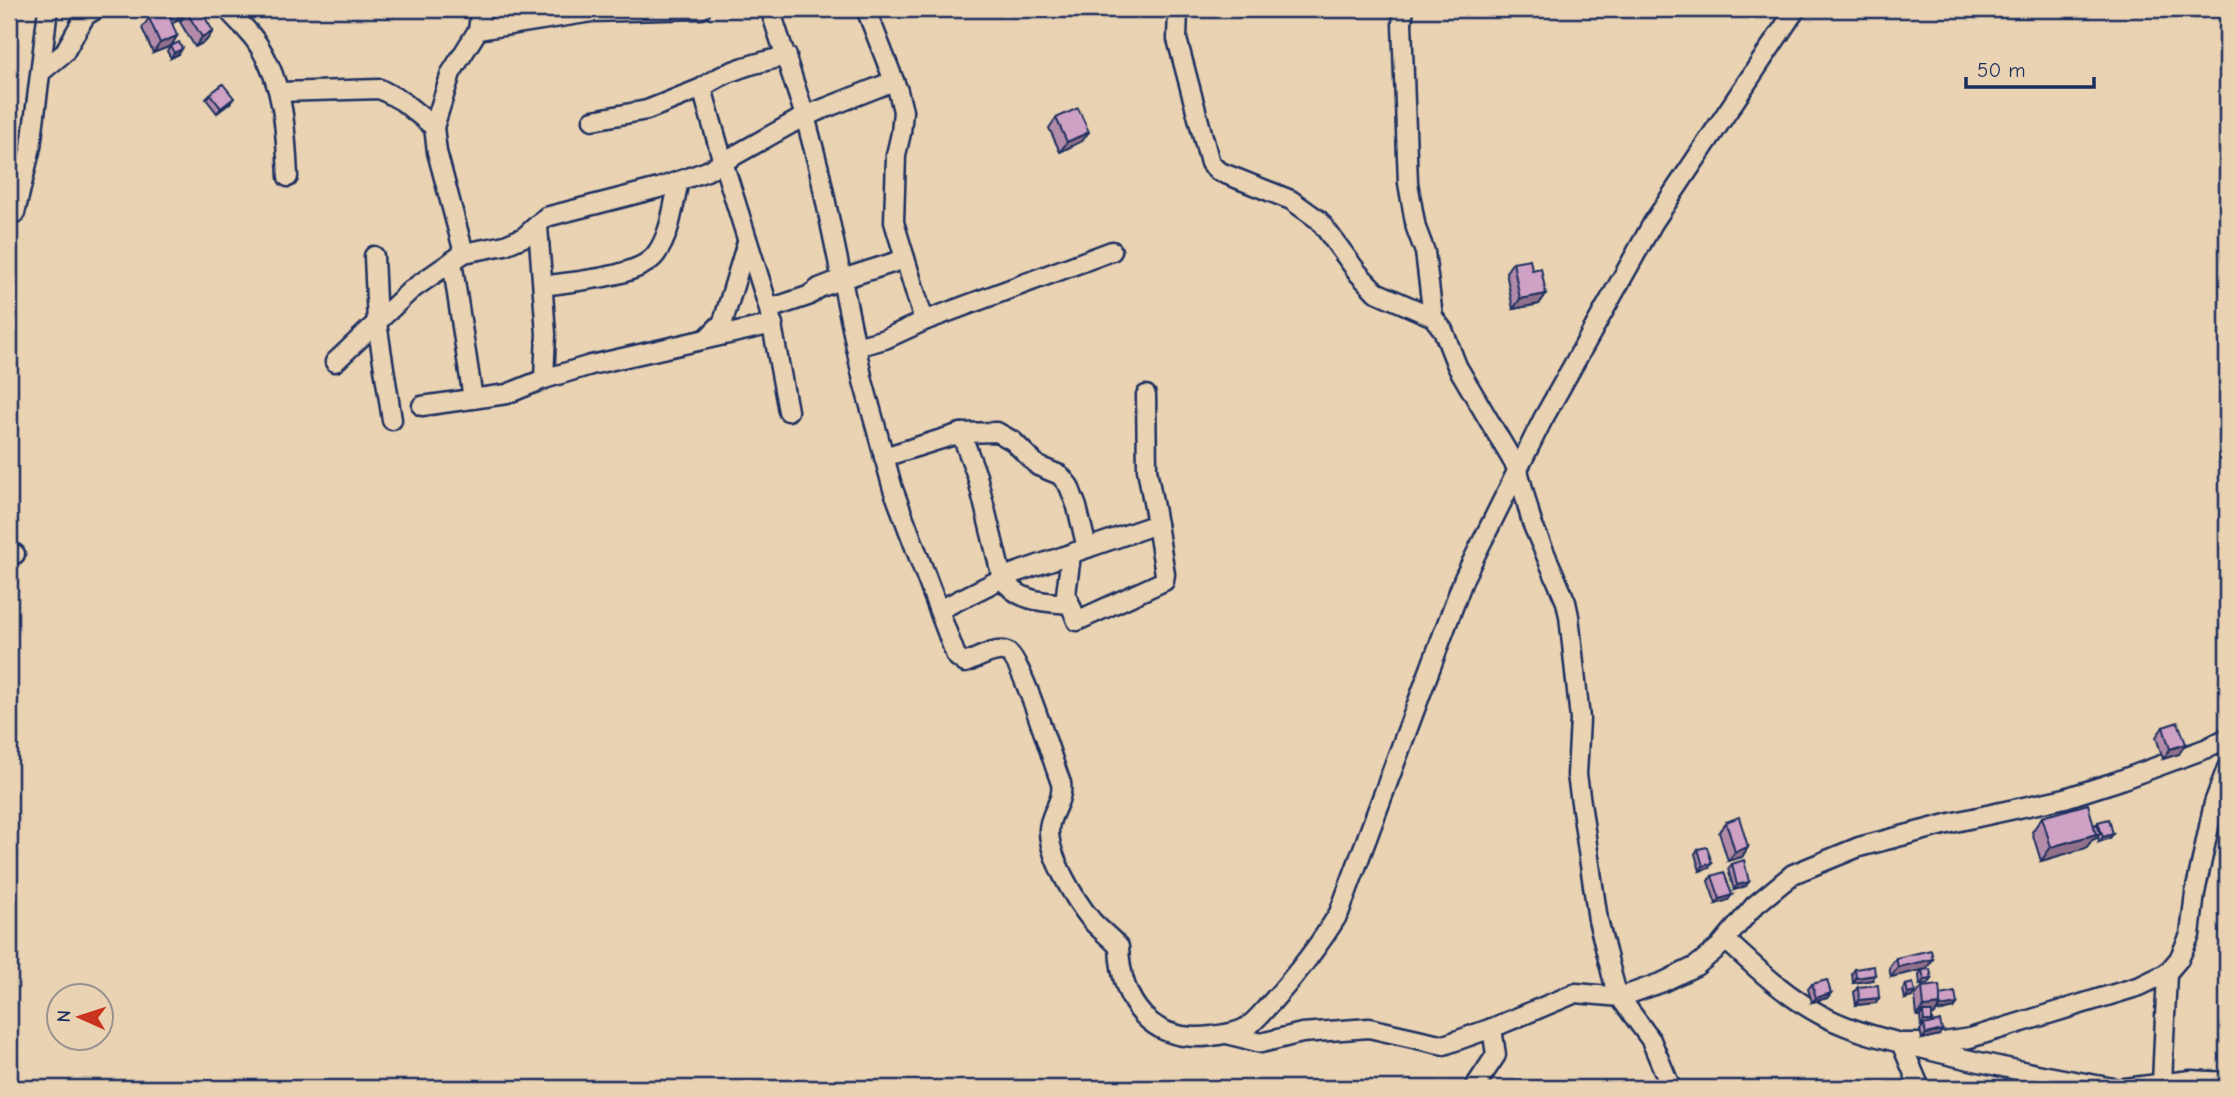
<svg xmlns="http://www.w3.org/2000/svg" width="2236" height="1097" font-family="'Comic Neue',sans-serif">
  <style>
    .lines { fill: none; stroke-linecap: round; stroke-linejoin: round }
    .minor-casing { stroke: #1b2f5e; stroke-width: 23 }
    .minor { stroke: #ead3b3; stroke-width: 18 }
    .wall { fill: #b28ba9; stroke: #1b2f5e; stroke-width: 2 }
    .shaded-wall { fill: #91718a; stroke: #1b2f5e; stroke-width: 2 }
    .building { fill: #cfa2c5; stroke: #1b2f5e; stroke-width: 2 }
  </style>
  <rect width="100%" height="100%" fill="#ead3b3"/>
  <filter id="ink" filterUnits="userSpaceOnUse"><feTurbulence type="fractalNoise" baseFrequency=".0143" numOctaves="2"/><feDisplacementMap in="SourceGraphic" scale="14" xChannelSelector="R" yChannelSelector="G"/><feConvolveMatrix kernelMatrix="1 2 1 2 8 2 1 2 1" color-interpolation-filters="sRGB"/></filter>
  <g filter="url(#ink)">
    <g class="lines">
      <defs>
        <g id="minor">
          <path d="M 227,9 C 237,21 251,32 259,46 C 284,85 286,132 288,177"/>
          <path d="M 770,9 L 805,116 L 819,169 L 863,381 L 893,489 L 956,656 L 965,663 C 976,659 996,647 1007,652 C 1022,659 1053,763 1061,783 C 1064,801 1050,812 1049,829 C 1048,856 1075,900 1092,921 C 1100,930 1110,937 1119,947 C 1121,1004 1152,1044 1212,1036 C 1224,1034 1239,1033 1248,1026 C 1257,1020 1264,1010 1271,1003 C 1297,974 1319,946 1339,913 L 1464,578 L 1543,419 L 1653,223 L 1796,9"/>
          <path d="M 866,9 L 898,91 L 903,111 L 901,133 L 896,155 L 894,222 L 924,321"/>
          <path d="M 1178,9 L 1177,39 L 1210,163 L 1218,171 L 1291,200 L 1319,220 L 1358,273 L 1376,292 L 1433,317 L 1443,330 L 1457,366 L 1518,470 L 1532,523 L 1566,602 L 1569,616 L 1580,719 L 1577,775 L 1598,920 L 1615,987 L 1624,1003 L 1651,1040 L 1671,1088"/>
          <path d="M 1404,9 L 1402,23 L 1408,183 L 1416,228 L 1425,252 L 1433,317"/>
          <path d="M 478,30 L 592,12 L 701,9"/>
          <path d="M 41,72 L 64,53 L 85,16 L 96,9"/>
          <path d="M 702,88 C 727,69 757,63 787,56"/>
          <path d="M 279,92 L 380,89 L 402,101 L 434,127"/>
          <path d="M 593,120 L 647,110 L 702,88 L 723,162 L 769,309 L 788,411"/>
          <path d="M 15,213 L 31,147 L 48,9"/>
          <path d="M 538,226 L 546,334 L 544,379"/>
          <path d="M 464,253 L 437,152 L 434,127 L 451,73 L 478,30 L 481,9"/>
          <path d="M 374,256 L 377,323 L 392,420"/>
          <path d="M 452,261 L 473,399"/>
          <path d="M 543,286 C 571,281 639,278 656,254 C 671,234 673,205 679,181"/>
          <path d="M 769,309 L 808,296 L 819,288 L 842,279 L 905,259"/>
          <path d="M 707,338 L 723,322 L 747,242"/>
          <path d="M 856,347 L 885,339 L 924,321 L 1112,251"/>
          <path d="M 335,362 L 411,290 L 464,253 L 505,245 L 524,237 L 546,217 L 659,188 L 707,171 L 805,116 L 894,81"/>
          <path d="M 1146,395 L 1147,469 L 1157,524"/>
          <path d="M 422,406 L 507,394 L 544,379 L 591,365 L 773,324"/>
          <path d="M 961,433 L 997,432 L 1013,441 L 1038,466 L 1060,475 L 1069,486 L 1077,507 L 1087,548"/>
          <path d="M 884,457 L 961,433 L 977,476 L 1002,578 C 1018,602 1043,602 1070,604"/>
          <path d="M 9,557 L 15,554"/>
          <path d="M 939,610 L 1009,575 L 1157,524 L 1165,574 L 1164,581 L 1077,621 L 1066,594 L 1071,555"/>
          <path d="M 1726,940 C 1757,969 1789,999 1827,1018 C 1860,1034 1890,1040 1924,1049 C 1987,1065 2050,1077 2114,1088"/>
          <path d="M 1227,1034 L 1261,1043 L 1302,1033 L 1369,1028 L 1444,1045 L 1492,1028 L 1576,993 L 1621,997 L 1663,982 L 1696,966 L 1719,947 L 1754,906 L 1793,874 L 1859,847 L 1955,822 L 2065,798 L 2115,782 L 2205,749 L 2227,738"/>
          <path d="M 1901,1043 L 1937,1043 L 1970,1038 L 2140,986 L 2167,973 L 2179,959 L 2190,935 L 2195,893 L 2214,803 L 2227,768"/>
          <path d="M 1901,1043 L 1920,1088"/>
          <path d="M 2162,1083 L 2167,973"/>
          <path d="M 1474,1088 L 1496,1055 L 1492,1028"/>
          <path d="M 2125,1088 L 2191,1080 L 2227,1082"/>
        </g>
      </defs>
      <use href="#minor" class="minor-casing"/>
      <use href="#minor" class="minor"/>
    </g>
    <g class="wall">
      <path d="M 175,11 L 182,18 L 175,22 L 171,16 Z"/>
      <path d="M 187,13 L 213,31 L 206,41 L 195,47 L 180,22 Z"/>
      <path d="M 149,18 L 177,36 L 171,46 L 153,53 L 142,28 Z"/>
      <path d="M 171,46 L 179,54 L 171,58 L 167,51 Z"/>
      <path d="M 210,94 L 230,103 L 217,113 L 206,99 Z"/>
      <path d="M 1056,118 L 1082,141 L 1060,152 L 1049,128 Z"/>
      <path d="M 1513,262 L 1532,270 L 1546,294 L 1539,304 L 1513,309 L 1506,272 Z"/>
      <path d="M 2163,727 L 2179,754 L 2163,759 L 2156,737 Z"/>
      <path d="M 2042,817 L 2094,825 L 2097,824 L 2098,822 L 2113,834 L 2110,838 L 2099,842 L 2098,837 L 2092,840 L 2086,848 L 2041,861 L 2032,832 Z"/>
      <path d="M 1726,822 L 1748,847 L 1742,857 L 1728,861 L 1719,832 Z"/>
      <path d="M 1698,849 L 1709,868 L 1700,871 L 1695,854 Z"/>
      <path d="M 1732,864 L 1746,886 L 1734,890 L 1728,869 Z"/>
      <path d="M 1712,876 L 1728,900 L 1716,904 L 1708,881 Z"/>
      <path d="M 1896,958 L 1933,959 L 1926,969 L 1891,977 L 1889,968 Z"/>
      <path d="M 1855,969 L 1872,980 L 1853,983 L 1852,973 Z"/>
      <path d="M 1922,970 L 1932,979 L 1928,984 L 1920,985 L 1919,975 Z"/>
      <path d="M 1812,984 L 1831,993 L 1827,998 L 1812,1002 L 1808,989 Z"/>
      <path d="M 1906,985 L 1912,997 L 1905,999 L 1903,990 Z"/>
      <path d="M 1858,987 L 1879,998 L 1876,1003 L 1856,1005 L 1854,992 Z"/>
      <path d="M 1922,987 L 1957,1004 L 1954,1008 L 1937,1012 L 1937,1011 L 1934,1015 L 1932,1015 L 1932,1021 L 1931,1023 L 1939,1035 L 1922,1039 L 1920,1030 L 1923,1026 L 1921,1026 L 1920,1016 L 1917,1016 L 1915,996 Z"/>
    </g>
    <g class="shaded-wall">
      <path d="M 186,13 L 182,18 L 175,22 L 178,17 Z"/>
      <path d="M 213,31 L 206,41 L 195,47 L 202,37 Z"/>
      <path d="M 177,36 L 171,46 L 153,53 L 160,43 Z"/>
      <path d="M 182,49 L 179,54 L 171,58 L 174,53 Z"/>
      <path d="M 234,98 L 230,103 L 217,113 L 221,108 Z"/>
      <path d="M 1089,132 L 1082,141 L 1060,152 L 1067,142 Z"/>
      <path d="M 1546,294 L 1539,304 L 1513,309 L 1520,299 Z"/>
      <path d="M 2186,744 L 2179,754 L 2163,759 L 2170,749 Z"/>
      <path d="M 2100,833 L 2097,838 L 2092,840 L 2086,848 L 2041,861 L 2051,847 Z"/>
      <path d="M 2113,834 L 2110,838 L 2099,842 L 2103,837 Z"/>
      <path d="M 1748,847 L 1742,857 L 1728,861 L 1735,852 Z"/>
      <path d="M 1712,863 L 1709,868 L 1700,871 L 1703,866 Z"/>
      <path d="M 1749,882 L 1746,886 L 1734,890 L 1737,885 Z"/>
      <path d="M 1732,895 L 1728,900 L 1716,904 L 1720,899 Z"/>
      <path d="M 1933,959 L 1926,969 L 1891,977 L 1898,967 Z"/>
      <path d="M 1875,975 L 1872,980 L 1853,983 L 1856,978 Z"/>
      <path d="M 1932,979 L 1928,984 L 1920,985 L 1924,980 Z"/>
      <path d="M 1915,992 L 1912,997 L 1905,999 L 1908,994 Z"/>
      <path d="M 1831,993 L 1827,998 L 1812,1002 L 1816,998 Z"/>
      <path d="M 1879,998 L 1876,1003 L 1856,1005 L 1859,1000 Z"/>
      <path d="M 1957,1004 L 1954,1008 L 1937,1012 L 1940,1007 Z"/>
      <path d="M 1941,1005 L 1934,1015 L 1924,1016 L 1923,1012 L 1920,1016 L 1917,1016 L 1924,1007 Z"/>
      <path d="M 1924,1021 L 1932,1021 L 1929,1026 L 1921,1026 Z"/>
      <path d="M 1942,1030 L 1939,1035 L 1922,1039 L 1926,1034 Z"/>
    </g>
    <g class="building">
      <path d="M 179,9 L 183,9 L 186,13 L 178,17 L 175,11 Z"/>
      <path d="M 193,9 L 200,9 L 213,31 L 202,37 L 187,13 Z"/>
      <path d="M 167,10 L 177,36 L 160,43 L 149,18 Z"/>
      <path d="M 179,42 L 182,49 L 174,53 L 171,46 Z"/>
      <path d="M 223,84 L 234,98 L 221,108 L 210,94 Z"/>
      <path d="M 1078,108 L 1089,132 L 1067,142 L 1056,118 Z"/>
      <path d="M 1530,259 L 1532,270 L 1541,268 L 1546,294 L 1520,299 L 1513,262 Z"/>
      <path d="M 2178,722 L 2186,744 L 2170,749 L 2163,727 Z"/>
      <path d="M 2088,804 L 2096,834 L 2051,847 L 2042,817 Z"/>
      <path d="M 1739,817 L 1748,847 L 1735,852 L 1726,822 Z"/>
      <path d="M 2109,819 L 2113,834 L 2103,837 L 2098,822 Z"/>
      <path d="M 2097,824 L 2100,833 L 2095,835 L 2096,834 L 2094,825 Z"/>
      <path d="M 1707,847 L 1712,863 L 1703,866 L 1698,849 Z"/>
      <path d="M 1744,860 L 1749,882 L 1737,885 L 1732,864 Z"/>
      <path d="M 1724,872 L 1732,895 L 1720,899 L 1712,876 Z"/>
      <path d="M 1931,950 L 1933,959 L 1898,967 L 1896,958 Z"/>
      <path d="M 1874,966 L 1875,975 L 1856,978 L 1855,969 Z"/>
      <path d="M 1930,969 L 1932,979 L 1924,980 L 1922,970 Z"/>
      <path d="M 1827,980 L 1831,993 L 1816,998 L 1812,984 Z"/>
      <path d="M 1913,983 L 1915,992 L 1908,994 L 1906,985 Z"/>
      <path d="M 1878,985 L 1879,998 L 1859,1000 L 1858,987 Z"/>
      <path d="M 1939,985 L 1941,1005 L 1924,1007 L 1922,987 Z"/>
      <path d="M 1955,992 L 1957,1004 L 1940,1007 L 1940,995 Z"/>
      <path d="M 1923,1012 L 1932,1012 L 1932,1021 L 1924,1021 Z"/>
      <path d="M 1940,1021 L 1942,1030 L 1926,1034 L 1924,1025 Z"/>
    </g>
  </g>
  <rect width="2236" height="1097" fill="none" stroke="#ead3b3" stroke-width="35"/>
  <rect x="18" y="18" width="2201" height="1062" fill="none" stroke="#1b2f5e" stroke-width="2.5" filter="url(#ink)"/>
  <g transform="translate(80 1017) rotate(273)"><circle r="33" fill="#ead3b3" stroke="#979191" stroke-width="2"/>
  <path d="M0-5L12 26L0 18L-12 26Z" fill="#c8321e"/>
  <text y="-10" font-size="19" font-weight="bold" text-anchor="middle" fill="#1b2f5e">N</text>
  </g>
  <path d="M1966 77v10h128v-10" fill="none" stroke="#1b2f5e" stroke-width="3.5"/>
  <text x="1977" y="77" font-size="21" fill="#1b2f5e" stroke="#ead3b3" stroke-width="5" paint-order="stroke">50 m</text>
</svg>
